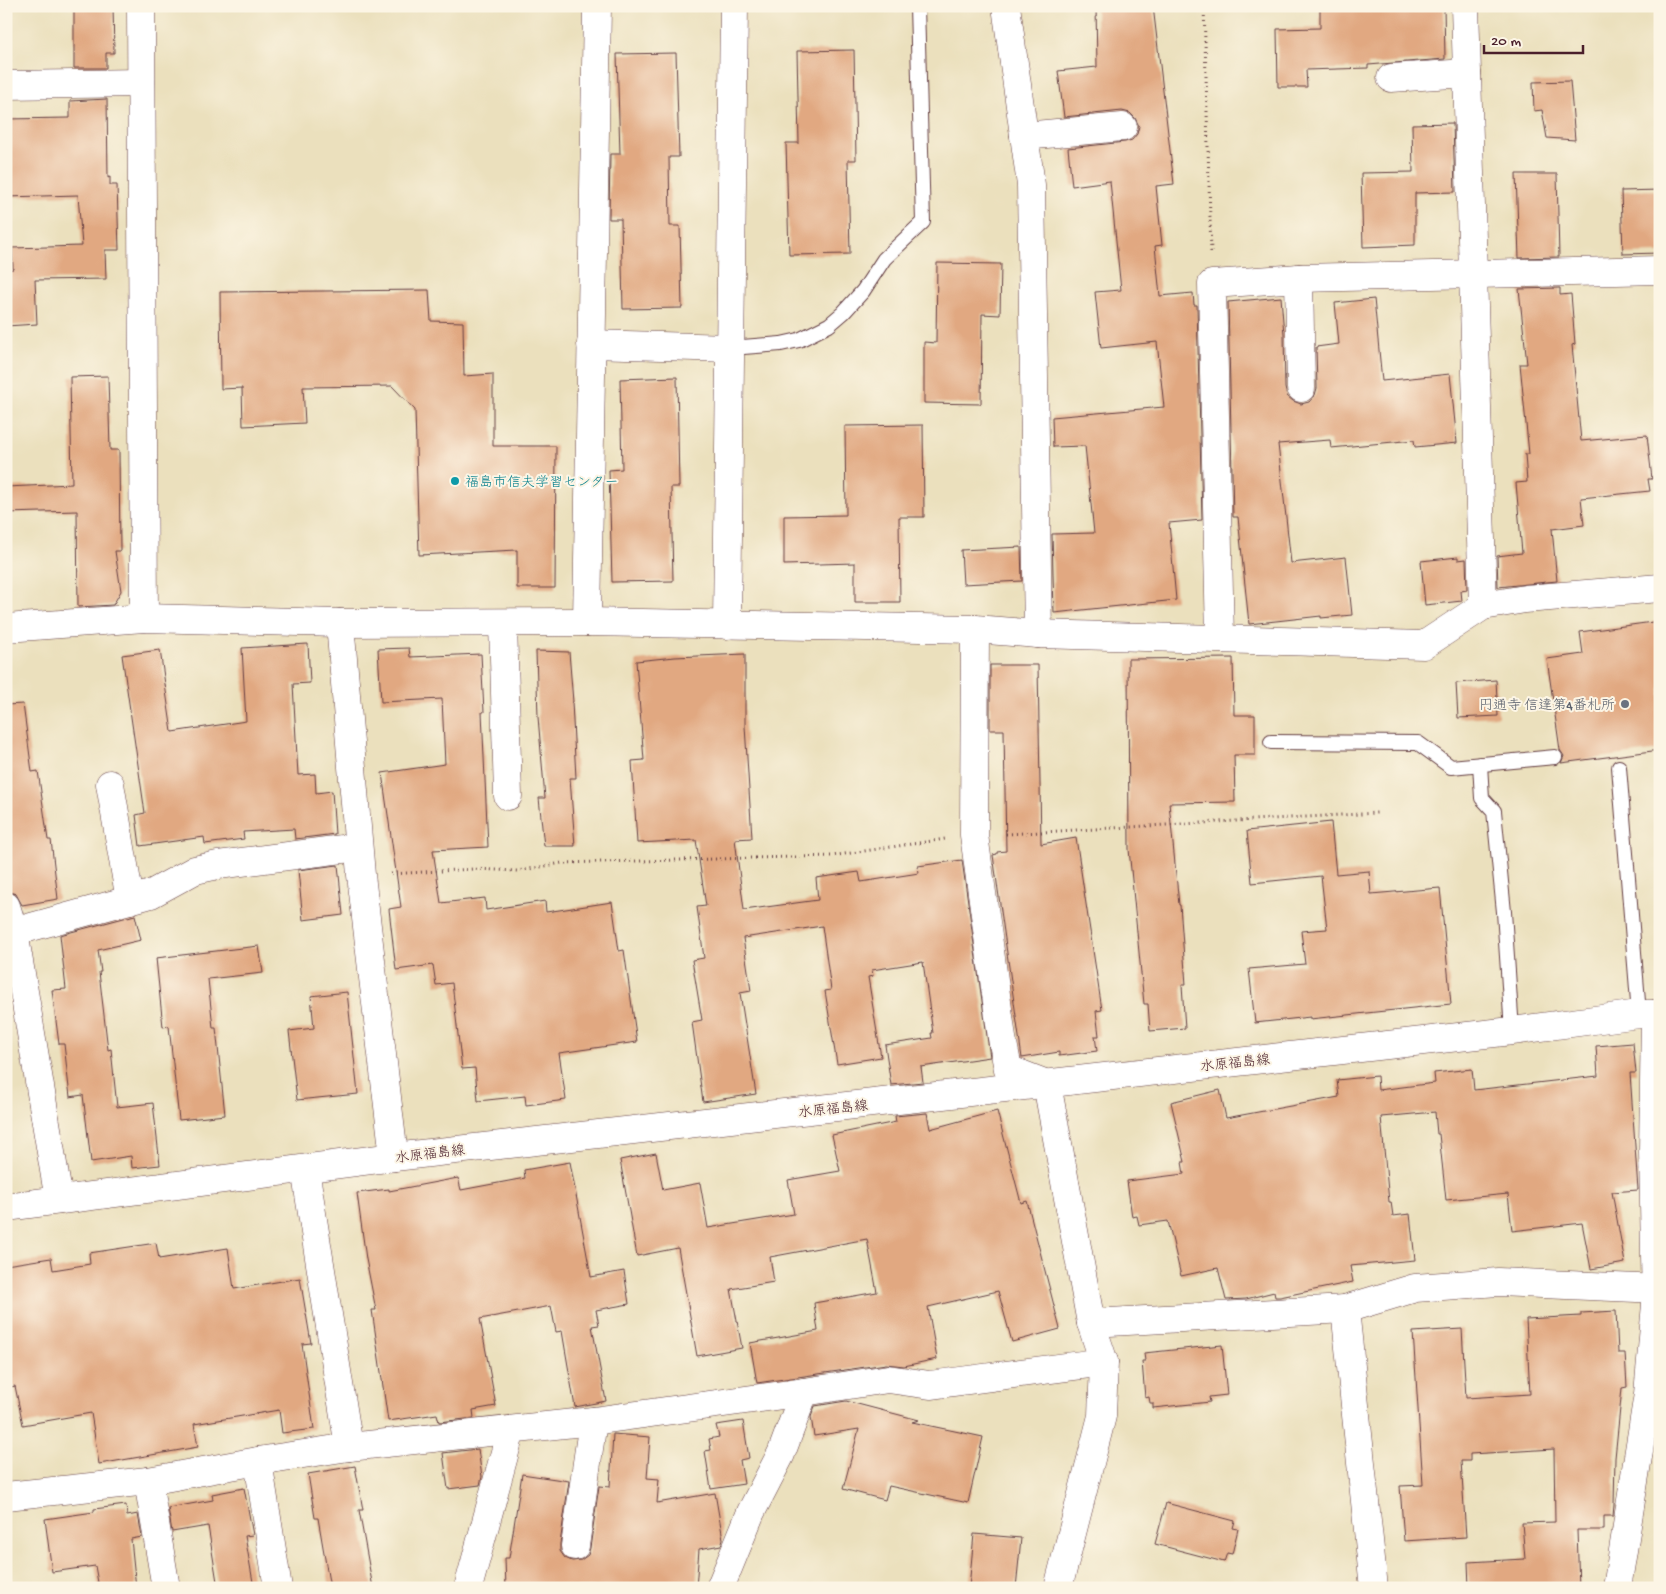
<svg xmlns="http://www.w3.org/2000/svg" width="1666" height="1594" font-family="'Gochi Hand','Klee One',sans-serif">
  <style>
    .building { fill: #e1a881 }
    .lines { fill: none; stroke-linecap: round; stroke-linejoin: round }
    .service-casing { stroke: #623c41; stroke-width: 16 }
    .minor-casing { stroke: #623c41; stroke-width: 29 }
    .tertiary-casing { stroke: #623c41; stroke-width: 29 }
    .secondary-casing { stroke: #623c41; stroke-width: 29 }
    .path { stroke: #623c41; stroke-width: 3; stroke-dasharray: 1 4; stroke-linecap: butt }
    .service { stroke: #fff; stroke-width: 14 }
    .minor { stroke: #fff; stroke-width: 28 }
    .tertiary { stroke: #fff; stroke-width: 28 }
    .secondary { stroke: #fff; stroke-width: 28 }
    .culture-dot { fill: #0f9aa8; stroke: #fcf5e5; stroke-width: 2 }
    .worship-dot { fill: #6b7280; stroke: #fcf5e5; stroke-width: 2 }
    .labels { text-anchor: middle; stroke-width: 4; stroke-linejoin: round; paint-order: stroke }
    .culture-label { font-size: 14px; fill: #0d838f; stroke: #fcf5e5; text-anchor: start }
    .worship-label { font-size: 14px; fill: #5b616d; stroke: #fcf5e5; text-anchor: end }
    .street-label { font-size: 14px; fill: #4a1f2b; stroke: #fcf5e5 }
  </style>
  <rect width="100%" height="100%" fill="#fcf5e5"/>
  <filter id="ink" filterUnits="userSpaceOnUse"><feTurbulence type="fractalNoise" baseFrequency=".02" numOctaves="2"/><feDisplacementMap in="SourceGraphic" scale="10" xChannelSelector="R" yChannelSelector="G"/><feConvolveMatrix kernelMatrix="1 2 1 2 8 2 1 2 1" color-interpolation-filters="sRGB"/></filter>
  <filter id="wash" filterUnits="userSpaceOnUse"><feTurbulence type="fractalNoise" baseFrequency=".0096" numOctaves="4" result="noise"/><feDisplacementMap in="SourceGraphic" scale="20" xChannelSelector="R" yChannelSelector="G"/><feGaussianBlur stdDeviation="1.12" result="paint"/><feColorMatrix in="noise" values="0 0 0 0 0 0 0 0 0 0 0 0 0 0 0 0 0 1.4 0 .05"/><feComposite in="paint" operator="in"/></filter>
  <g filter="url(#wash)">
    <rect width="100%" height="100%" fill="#ebe0bd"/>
    <g id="blocks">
      <g class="building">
        <path d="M 74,6 L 113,6 L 114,53 L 106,53 L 106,68 L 74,68 Z"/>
        <path d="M 1096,6 L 1153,6 L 1174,184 L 1156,186 L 1162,245 L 1155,246 L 1160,296 L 1193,293 L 1194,305 L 1197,305 L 1202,520 L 1169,523 L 1176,600 L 1054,613 L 1052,534 L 1094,533 L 1085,446 L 1053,447 L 1052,417 L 1164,407 L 1157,342 L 1101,348 L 1095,292 L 1121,290 L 1110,181 L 1072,186 L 1068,148 L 1125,142 L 1132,140 L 1137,134 L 1139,126 L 1135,118 L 1130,113 L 1122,111 L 1064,117 L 1058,71 L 1097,67 Z"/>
        <path d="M 1320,6 L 1444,6 L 1445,59 L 1368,65 L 1368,68 L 1306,70 L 1307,87 L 1278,87 L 1277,29 L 1320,28 Z"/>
        <path d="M 854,50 L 856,160 L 848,160 L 850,254 L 789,255 L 786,143 L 799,143 L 797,51 Z"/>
        <path d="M 676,53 L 679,157 L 669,157 L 670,226 L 680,226 L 682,308 L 623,309 L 621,219 L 609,219 L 609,216 L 610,154 L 620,154 L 617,54 Z"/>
        <path d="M 1570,81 L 1575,140 L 1547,138 L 1542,110 L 1534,111 L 1533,82 Z"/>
        <path d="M 107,99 L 108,178 L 110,177 L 110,185 L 117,185 L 119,250 L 105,250 L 106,279 L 35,280 L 37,324 L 6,326 L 6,270 L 13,269 L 12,248 L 82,246 L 78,195 L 6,197 L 6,119 L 70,118 L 70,101 Z"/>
        <path d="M 1453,123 L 1455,192 L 1415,193 L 1415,245 L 1363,247 L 1361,173 L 1413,172 L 1412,124 Z"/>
        <path d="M 1516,174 L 1557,174 L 1559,257 L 1519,258 Z"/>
        <path d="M 1660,190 L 1660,253 L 1623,254 L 1621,191 Z"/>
        <path d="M 937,263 L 1001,264 L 1000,315 L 982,314 L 981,404 L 924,403 L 924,342 L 936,343 Z"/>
        <path d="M 1560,288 L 1560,295 L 1571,294 L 1575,344 L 1572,345 L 1581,441 L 1647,435 L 1652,479 L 1648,479 L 1650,491 L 1581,498 L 1584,525 L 1552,529 L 1557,581 L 1498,587 L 1497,556 L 1522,553 L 1516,483 L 1527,482 L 1525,454 L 1529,454 L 1520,364 L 1527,364 L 1519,289 Z"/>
        <path d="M 429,290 L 431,321 L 463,322 L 464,376 L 493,374 L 493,446 L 556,446 L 555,588 L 517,588 L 517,550 L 419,555 L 415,410 L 392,386 L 303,387 L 305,423 L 243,426 L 242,388 L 221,389 L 220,292 Z"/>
        <path d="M 1281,297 L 1284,334 L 1285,388 L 1287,396 L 1293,401 L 1301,404 L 1309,402 L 1315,395 L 1317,388 L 1316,347 L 1339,344 L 1335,303 L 1374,299 L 1382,381 L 1450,374 L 1457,443 L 1415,447 L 1414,440 L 1331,448 L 1330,440 L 1278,444 L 1291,563 L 1346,557 L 1352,615 L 1321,618 L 1321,616 L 1249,624 L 1238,517 L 1233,517 L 1228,302 Z"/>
        <path d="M 108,376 L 110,450 L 119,450 L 120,551 L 115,551 L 121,591 L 113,605 L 78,607 L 77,511 L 6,513 L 6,487 L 72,484 L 70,377 Z"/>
        <path d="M 677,377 L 679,487 L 671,487 L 673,581 L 612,582 L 609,470 L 622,469 L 620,379 Z"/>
        <path d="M 923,425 L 924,517 L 899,517 L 900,602 L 855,602 L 855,563 L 784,565 L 784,516 L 846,515 L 845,426 Z"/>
        <path d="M 1021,547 L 1022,581 L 963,584 L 961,550 Z"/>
        <path d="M 1458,557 L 1458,560 L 1466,559 L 1467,590 L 1461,591 L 1462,601 L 1425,605 L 1421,561 Z"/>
        <path d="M 1660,621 L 1660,750 L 1561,763 L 1564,756 L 1560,750 L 1547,659 L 1583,654 L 1580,632 Z"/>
        <path d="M 308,644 L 310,683 L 293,684 L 298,775 L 315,774 L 316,793 L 332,791 L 335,834 L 295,839 L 294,829 L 243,832 L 244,839 L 205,844 L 204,837 L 140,846 L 136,815 L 145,813 L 122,655 L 160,650 L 172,732 L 246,721 L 242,648 Z"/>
        <path d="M 409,648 L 410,657 L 481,654 L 484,712 L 482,712 L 488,847 L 433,850 L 441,903 L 485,898 L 486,910 L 545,901 L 546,912 L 612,902 L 619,951 L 624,950 L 637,1042 L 559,1053 L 566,1100 L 526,1105 L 525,1096 L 478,1101 L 475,1068 L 462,1069 L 452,983 L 436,985 L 433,965 L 396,970 L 389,909 L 401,907 L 382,773 L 445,764 L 442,699 L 381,702 L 378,649 Z"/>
        <path d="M 536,651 L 569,652 L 573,702 L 572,702 L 576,778 L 570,778 L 575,846 L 544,846 L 539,798 L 545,798 L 538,717 Z"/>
        <path d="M 745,654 L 745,726 L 752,838 L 735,839 L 744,910 L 818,900 L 816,878 L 859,872 L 861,882 L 919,873 L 918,866 L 962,860 L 990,1057 L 921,1067 L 923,1082 L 891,1085 L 885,1045 L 932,1038 L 931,1033 L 933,1033 L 923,962 L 872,970 L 873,976 L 868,977 L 881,1057 L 837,1064 L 825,991 L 831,990 L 822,926 L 743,938 L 751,991 L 740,993 L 756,1094 L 703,1102 L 692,1022 L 702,1020 L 692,960 L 704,958 L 697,907 L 706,906 L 696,840 L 637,843 L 632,761 L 644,760 L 636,661 L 675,657 Z"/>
        <path d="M 1233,658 L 1234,715 L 1255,715 L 1255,755 L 1234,755 L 1235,802 L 1169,803 L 1179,905 L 1180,905 L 1186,985 L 1182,985 L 1185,1028 L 1150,1031 L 1148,1004 L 1144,1004 L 1129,849 L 1128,659 Z"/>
        <path d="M 990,665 L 1038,665 L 1041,844 L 1076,838 L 1102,1010 L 1096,1011 L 1099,1036 L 1095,1036 L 1097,1051 L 1059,1056 L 1059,1052 L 1022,1058 L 993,855 L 997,854 L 997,852 L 1006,851 L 1004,730 L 990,730 Z"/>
        <path d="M 1496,680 L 1498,716 L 1458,718 L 1456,683 Z"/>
        <path d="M 23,704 L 32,772 L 38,771 L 48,840 L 51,840 L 58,899 L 22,905 L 16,894 L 6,891 L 6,705 Z"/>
        <path d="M 1331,822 L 1336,874 L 1369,871 L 1371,894 L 1440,888 L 1451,1004 L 1310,1019 L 1310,1017 L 1255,1023 L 1249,969 L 1305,964 L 1301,931 L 1327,929 L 1321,876 L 1252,883 L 1247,831 Z"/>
        <path d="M 338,865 L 343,915 L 303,920 L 298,870 Z"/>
        <path d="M 135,915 L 141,940 L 98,950 L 101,972 L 99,972 L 108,1050 L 111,1049 L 117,1107 L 153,1103 L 160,1165 L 132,1168 L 131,1156 L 91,1162 L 83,1095 L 70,1097 L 64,1044 L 59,1044 L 52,990 L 66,989 L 60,935 Z"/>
        <path d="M 259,946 L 263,973 L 208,979 L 213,1028 L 216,1028 L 225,1115 L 179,1120 L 169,1026 L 163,1027 L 156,958 Z"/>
        <path d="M 347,992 L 358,1094 L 297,1100 L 289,1031 L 314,1028 L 311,996 Z"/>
        <path d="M 1633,1043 L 1636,1073 L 1630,1073 L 1638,1190 L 1612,1192 L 1625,1263 L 1591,1269 L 1582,1223 L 1512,1231 L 1508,1194 L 1446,1200 L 1439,1134 L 1437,1134 L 1435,1112 L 1381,1117 L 1389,1202 L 1391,1202 L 1393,1216 L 1410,1214 L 1415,1260 L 1350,1266 L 1353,1282 L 1280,1297 L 1275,1297 L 1274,1292 L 1246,1299 L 1226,1300 L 1218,1268 L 1181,1276 L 1168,1221 L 1139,1225 L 1137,1216 L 1132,1217 L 1127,1181 L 1184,1174 L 1182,1162 L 1185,1162 L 1171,1102 L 1220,1090 L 1226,1118 L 1339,1097 L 1337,1080 L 1377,1076 L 1378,1090 L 1435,1083 L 1434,1073 L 1472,1069 L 1474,1090 L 1598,1076 L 1596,1046 Z"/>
        <path d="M 997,1111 L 1021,1203 L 1027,1201 L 1060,1329 L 1012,1342 L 998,1291 L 928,1307 L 937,1359 L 904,1366 L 886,1364 L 757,1383 L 750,1343 L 818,1331 L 814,1303 L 877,1292 L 867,1239 L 770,1257 L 774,1282 L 731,1289 L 742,1348 L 697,1356 L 678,1248 L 637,1256 L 620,1160 L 656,1153 L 663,1190 L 700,1183 L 708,1228 L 794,1214 L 788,1180 L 840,1171 L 832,1135 L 896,1122 L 895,1116 L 927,1113 L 930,1129 Z"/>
        <path d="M 570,1162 L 591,1277 L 624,1271 L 629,1304 L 596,1310 L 599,1325 L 592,1326 L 606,1401 L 575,1407 L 562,1331 L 556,1332 L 551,1306 L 480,1319 L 496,1406 L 473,1410 L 474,1418 L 439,1422 L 437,1414 L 388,1421 L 372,1310 L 376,1310 L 366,1259 L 357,1193 L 389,1189 L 389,1191 L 458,1178 L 461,1190 L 525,1178 L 524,1170 Z"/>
        <path d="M 156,1243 L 159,1259 L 228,1248 L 234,1289 L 300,1278 L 311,1343 L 302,1344 L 314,1429 L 282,1433 L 279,1410 L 194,1424 L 198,1447 L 99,1464 L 91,1413 L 23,1425 L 15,1386 L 6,1388 L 6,1265 L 51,1258 L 53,1270 L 90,1264 L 89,1253 Z"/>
        <path d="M 1616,1311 L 1618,1353 L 1625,1353 L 1627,1387 L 1622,1388 L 1615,1458 L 1614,1505 L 1613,1516 L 1604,1516 L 1604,1530 L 1577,1530 L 1579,1588 L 1469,1588 L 1468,1562 L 1525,1559 L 1522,1523 L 1555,1522 L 1554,1449 L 1470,1454 L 1470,1461 L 1461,1461 L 1466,1537 L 1404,1541 L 1400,1486 L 1423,1485 L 1413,1332 L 1462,1329 L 1466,1398 L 1530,1394 L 1526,1319 L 1581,1316 L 1581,1313 Z"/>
        <path d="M 1222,1345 L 1227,1395 L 1209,1397 L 1210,1402 L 1153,1408 L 1153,1403 L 1150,1403 L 1149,1397 L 1145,1398 L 1142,1361 L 1145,1361 L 1144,1353 Z"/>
        <path d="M 846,1401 L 919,1420 L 912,1422 L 983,1437 L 968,1503 L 889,1486 L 885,1500 L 843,1489 L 859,1429 L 814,1436 L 811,1417 L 815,1406 Z"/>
        <path d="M 743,1421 L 749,1458 L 740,1460 L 744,1484 L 711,1489 L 705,1451 L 711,1450 L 709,1439 L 719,1437 L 716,1425 Z"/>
        <path d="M 613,1434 L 650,1437 L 647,1478 L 659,1479 L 657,1503 L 715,1493 L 723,1539 L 721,1545 L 699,1549 L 696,1588 L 506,1588 L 505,1558 L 509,1558 L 522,1474 L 569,1481 L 560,1544 L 560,1551 L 565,1558 L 572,1561 L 581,1560 L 588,1555 L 590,1548 L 599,1486 L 610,1487 Z"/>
        <path d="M 478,1449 L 482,1477 L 480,1485 L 448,1489 L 443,1453 Z"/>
        <path d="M 355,1466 L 363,1510 L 359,1510 L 373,1588 L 330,1588 L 318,1518 L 315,1518 L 308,1474 Z"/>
        <path d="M 244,1488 L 253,1535 L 245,1536 L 254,1588 L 218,1588 L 208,1526 L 172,1532 L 168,1508 L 213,1500 L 212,1494 Z"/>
        <path d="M 1166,1503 L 1235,1521 L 1233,1528 L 1238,1529 L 1232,1554 L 1227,1553 L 1224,1562 L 1155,1544 Z"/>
        <path d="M 126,1505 L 127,1516 L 138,1514 L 142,1537 L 131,1539 L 136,1588 L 99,1588 L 95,1566 L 52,1572 L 45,1519 L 94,1512 L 94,1509 Z"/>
        <path d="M 974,1534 L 1021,1538 L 1016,1588 L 969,1588 Z"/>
      </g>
    </g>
  </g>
  <g filter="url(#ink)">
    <use href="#blocks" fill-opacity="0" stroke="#623c41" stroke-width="1"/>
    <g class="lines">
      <defs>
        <g id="service">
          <path d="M 730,348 L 781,344 L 799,340 L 829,325 L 843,313 L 863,291 L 884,259 L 923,222 L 917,6"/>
          <path d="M 1271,742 L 1418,743 L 1451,767 L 1555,757"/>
          <path d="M 1480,764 L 1482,798 L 1494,811 L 1504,912 L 1512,1031"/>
          <path d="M 1619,767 L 1639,1014"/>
        </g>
        <g id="minor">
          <path d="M 141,6 L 144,618"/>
          <path d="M 1006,6 L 1031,185 L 1038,634"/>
          <path d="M 1465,6 L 1483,606"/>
          <path d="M 1391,78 L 1467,73"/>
          <path d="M 6,85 L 141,83"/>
          <path d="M 1024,136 L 1123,127"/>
          <path d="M 1299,278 L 1301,388"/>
          <path d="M 591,344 L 730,348"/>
          <path d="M 587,622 L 597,6"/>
          <path d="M 340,623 L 361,875 L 394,1157"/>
          <path d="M 503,624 L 508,796"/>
          <path d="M 727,625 L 734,6"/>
          <path d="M 6,628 L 144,618 L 340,623 L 587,622 L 975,629 L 1038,634 L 1424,645 L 1483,606 L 1525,599 L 1660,588"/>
          <path d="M 975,629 L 974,835 L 1002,1038 L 1008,1069 L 1047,1084"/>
          <path d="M 1220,638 L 1212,284 L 1299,278 L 1660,270"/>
          <path d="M 110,784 L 130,900"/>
          <path d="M 6,906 L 14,932 L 59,1200"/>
          <path d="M 6,934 L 151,894 L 195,870 L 218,865 L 358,847"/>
          <path d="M 305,1169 L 349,1447"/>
          <path d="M 1345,1309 L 1374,1588"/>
          <path d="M 1091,1323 L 1345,1309 L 1415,1288 L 1498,1282 L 1660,1289"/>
          <path d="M 258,1461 L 278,1588"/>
          <path d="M 148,1481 L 166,1588"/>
          <path d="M 6,1496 L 148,1481 L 258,1461 L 349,1447 L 593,1421 L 804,1392 L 888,1379 L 930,1385 L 1104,1362"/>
          <path d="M 575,1546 L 593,1421"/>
          <path d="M 468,1588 L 511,1430"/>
          <path d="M 720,1588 L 751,1512 L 781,1454 L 804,1392"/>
          <path d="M 1617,1588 L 1648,1394 L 1656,1304 L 1653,1152 L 1655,1014"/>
        </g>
        <path id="tertiary" d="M 1047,1084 L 1091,1323 L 1104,1362 L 1102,1416 L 1058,1588"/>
        <path id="secondary" d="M 6,1207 L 394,1157 L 1512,1031 L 1639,1014 L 1660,1014"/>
      </defs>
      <use href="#service" class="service-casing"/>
      <use href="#minor" class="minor-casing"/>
      <use href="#tertiary" class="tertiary-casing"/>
      <use href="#secondary" class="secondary-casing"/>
      <g class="path">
        <path d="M 1204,6 L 1211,253"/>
        <path d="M 1006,834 L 1377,813"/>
        <path d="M 391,874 L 473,869 L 518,871 L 562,863 L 831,856 L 945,839"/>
      </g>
      <use href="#service" class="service"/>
      <use href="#minor" class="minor"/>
      <use href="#tertiary" class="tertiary"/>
      <use href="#secondary" class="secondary"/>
    </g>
  </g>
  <circle class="culture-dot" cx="455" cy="481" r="5"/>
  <circle class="worship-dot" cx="1625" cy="704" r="5"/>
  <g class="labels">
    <g class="culture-label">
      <text x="465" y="486">福島市信夫学習センター</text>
    </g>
    <g class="worship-label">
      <text x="1615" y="709">円通寺 信達第4番札所</text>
    </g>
    <g class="street-label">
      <text transform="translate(1235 1062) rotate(-6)" y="5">水原福島線</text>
      <text transform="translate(833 1108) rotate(-6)" y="5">水原福島線</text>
      <text transform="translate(430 1153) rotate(-7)" y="5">水原福島線</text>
    </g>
  </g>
  <rect width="1666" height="1594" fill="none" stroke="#fcf5e5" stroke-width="25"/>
  <path d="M1484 45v8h99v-8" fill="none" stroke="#4a1f2b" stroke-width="2.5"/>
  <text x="1491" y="45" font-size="15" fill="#4a1f2b" stroke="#fcf5e5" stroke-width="4" paint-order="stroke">20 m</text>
</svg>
